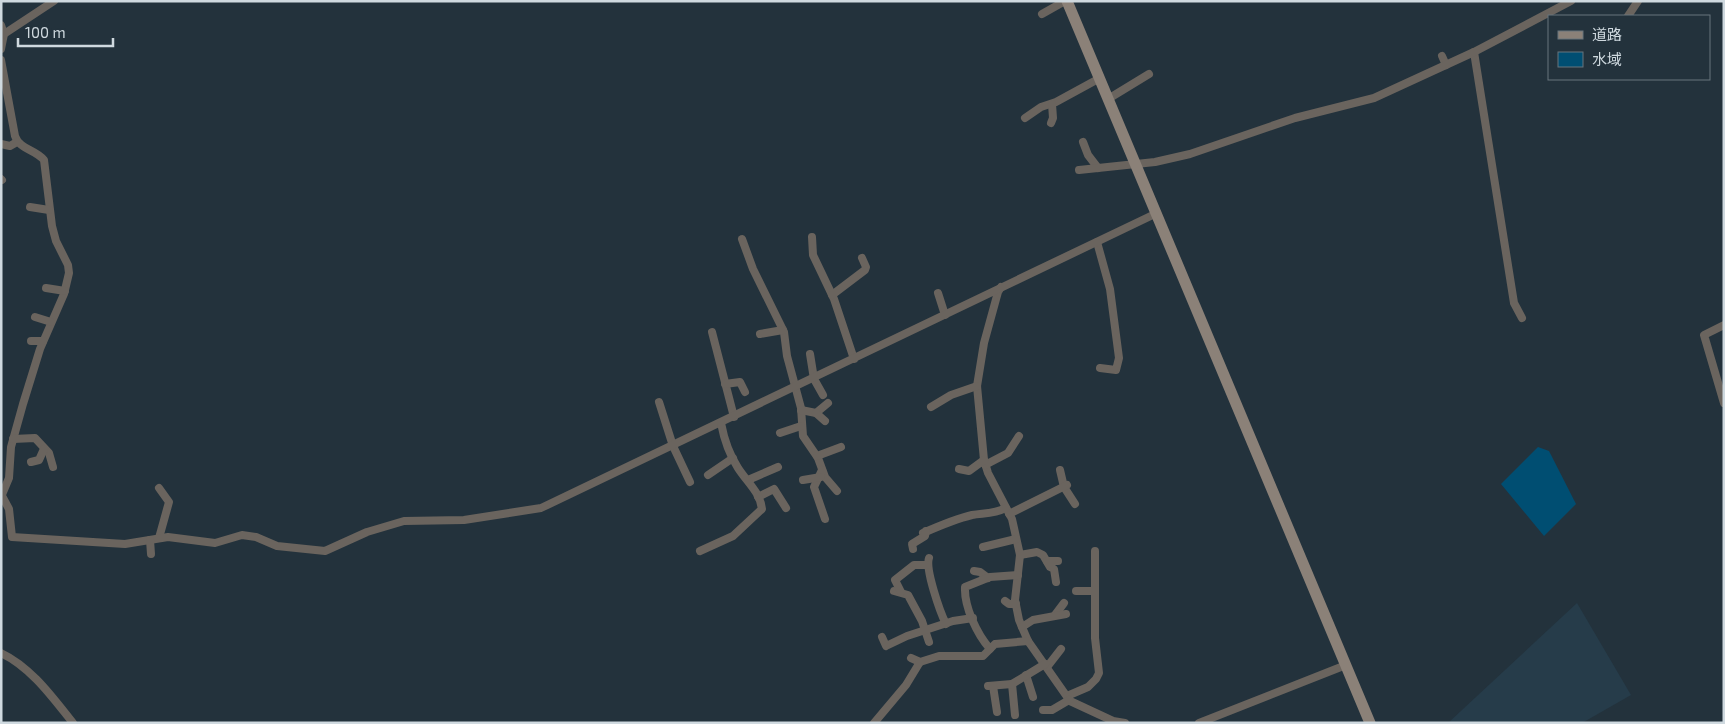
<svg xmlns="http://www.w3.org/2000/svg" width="1725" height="724" font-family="'Exo 2','Noto Sans SC',sans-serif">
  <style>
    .built { fill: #263c4a }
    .water { fill: #004e72 }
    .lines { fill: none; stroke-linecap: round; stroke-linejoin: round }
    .street { stroke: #6a645e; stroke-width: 8 }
    .secondary { stroke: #8b8178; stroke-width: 11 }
  </style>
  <rect width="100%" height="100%" fill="#23323c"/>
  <path class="built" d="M 1577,603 L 1631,695 L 1582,723 L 1448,723 Z"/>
  <path class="water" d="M 1538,447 L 1549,451 L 1576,504 L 1544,536 L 1501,484 Z"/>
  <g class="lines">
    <g class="street">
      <path d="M 1042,14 L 1065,1"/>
      <path d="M 1628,16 L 1638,1"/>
      <path d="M 1,25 L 4,34 L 1,49"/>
      <path d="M 4,34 L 54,1"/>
      <path d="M 1474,52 L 1514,303 L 1522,318"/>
      <path d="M 1442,56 L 1446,65"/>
      <path d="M 1,60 L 15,136 C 20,150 35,149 44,160 L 52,226 L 56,241 L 68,265 L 69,273 L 64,294 L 40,349 L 23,404 L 11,447 L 9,478 L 1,497"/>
      <path d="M 1108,99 L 1149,74"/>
      <path d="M 1025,118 L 1041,107 L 1056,102 L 1100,78"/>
      <path d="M 1051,123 L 1053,118 L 1052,104"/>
      <path d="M 1083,142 L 1088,155 L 1098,168"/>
      <path d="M 1,144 L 10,146 L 17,142"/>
      <path d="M 1079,170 L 1155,162 L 1190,154 L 1295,118 L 1374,98 L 1474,52 L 1571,1"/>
      <path d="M 1,179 L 2,180"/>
      <path d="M 30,207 L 49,210"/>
      <path d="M 812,237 L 813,255 L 834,299 L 854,359"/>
      <path d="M 742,239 L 753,269 L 784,332 L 787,356 L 801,408 L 803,436 L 818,458 L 825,477 L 837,491"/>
      <path d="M 1097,242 L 1110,289 L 1119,358 L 1116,370 L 1100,368"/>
      <path d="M 1001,287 L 998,292 L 984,343 L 977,386 L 984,460 L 988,473 L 1012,519 L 1020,555 L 1015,600 L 1019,620 L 1028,641 L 1070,701 L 1113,721 L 1125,723"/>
      <path d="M 46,288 L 65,291"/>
      <path d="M 938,293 L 945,315"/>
      <path d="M 832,295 L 865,270 L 866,267 L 862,258"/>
      <path d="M 35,317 L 51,322"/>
      <path d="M 1724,325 L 1704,335 L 1724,403"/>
      <path d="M 712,332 L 734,417"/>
      <path d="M 760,334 L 783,330"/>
      <path d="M 31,341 L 43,341"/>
      <path d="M 810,354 L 814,379 L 823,395"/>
      <path d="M 725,384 L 740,382 L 745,392"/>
      <path d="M 659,402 L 673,446 L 690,482"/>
      <path d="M 931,407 L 951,395 L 977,386"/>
      <path d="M 801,410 L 816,413 L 828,403"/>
      <path d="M 816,413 L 825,421"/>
      <path d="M 780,433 L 801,426"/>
      <path d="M 13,439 L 35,438 L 49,453 L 53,467"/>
      <path d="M 817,456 L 841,447"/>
      <path d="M 31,462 L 39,460 L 44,449"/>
      <path d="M 985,465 L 1008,453 L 1019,436"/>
      <path d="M 959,469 L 969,471 L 984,460"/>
      <path d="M 822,470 L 814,487 L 825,519"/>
      <path d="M 1060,470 L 1064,487 L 1075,504"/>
      <path d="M 708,475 L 733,458"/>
      <path d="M 748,480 L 778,467"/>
      <path d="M 803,480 L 821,477"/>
      <path d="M 159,488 L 169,502 L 159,538"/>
      <path d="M 2,496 L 9,509 L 12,537 L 125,544 L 168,537 L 215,543 L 242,535 L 256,537 L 277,546 L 325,551 L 367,532 L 404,521 L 464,520 L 541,508 L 1157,213"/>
      <path d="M 758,497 L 774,489 L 786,508"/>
      <path d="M 1009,514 L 1067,485"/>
      <path d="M 923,533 C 939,526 955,519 972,515 C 985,513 994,514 1006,508"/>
      <path d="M 150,540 L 151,554"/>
      <path d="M 983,547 L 1016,539"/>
      <path d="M 913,549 L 912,544 L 925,536 L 926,531"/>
      <path d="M 700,551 L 733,536 L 762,509 C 760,492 747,482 738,468 C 729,454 724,439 721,423"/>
      <path d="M 1020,555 L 1037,552 L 1043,555 L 1050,567 L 1054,569 L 1056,582"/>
      <path d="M 929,558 C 925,569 940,612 946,624"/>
      <path d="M 1047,561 L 1058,561"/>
      <path d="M 974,571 L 980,572 L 988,578"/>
      <path d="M 894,591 L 908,595 L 922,621 L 929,642"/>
      <path d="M 1076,591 L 1094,591"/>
      <path d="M 901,592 L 895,580 L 914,565 L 927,565"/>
      <path d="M 1005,601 L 1009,604 L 1016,604"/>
      <path d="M 1055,615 L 1064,603"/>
      <path d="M 1022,627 L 1033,620 L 1066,614"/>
      <path d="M 882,637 L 886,646 L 907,636 L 953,621 L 973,618"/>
      <path d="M 990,649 C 977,634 964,607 965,587 L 990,577 L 1018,575"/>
      <path d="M 1,653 C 31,667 53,698 73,723"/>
      <path d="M 911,658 L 920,662 L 939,656 L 983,656 L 995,644 L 1028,641"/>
      <path d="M 1047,667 L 1061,649"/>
      <path d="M 1026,675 L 1033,697"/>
      <path d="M 1012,684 L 1015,715"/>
      <path d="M 988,686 L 1012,684 L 1045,664"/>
      <path d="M 993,686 L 997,712"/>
      <path d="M 1067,696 L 1088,687 L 1096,679 L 1099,673 L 1095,638 L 1095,551"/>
      <path d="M 1043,710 L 1052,710 L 1069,700"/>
      <path d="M 874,723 L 906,685 L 920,662"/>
      <path d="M 1199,723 L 1346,665"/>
    </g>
    <path class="secondary" d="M 1067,1 L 1370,723"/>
  </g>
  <rect width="1725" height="724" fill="none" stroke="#cfd9df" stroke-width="5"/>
  <rect x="1548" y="15" width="162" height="65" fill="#23323c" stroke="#68757d"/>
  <rect x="1558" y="31" width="25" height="8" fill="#8b8178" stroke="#68757d"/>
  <text x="1592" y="40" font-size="15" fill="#cfd9df">道路</text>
  <rect x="1558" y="52" width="25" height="15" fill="#004e72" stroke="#68757d"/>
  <text x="1592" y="65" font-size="15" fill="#cfd9df">水域</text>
  <path d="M18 38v8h95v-8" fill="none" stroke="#cfd9df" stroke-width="2.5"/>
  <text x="25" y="38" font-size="15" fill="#cfd9df" stroke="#23323c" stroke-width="4" paint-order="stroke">100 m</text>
</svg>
